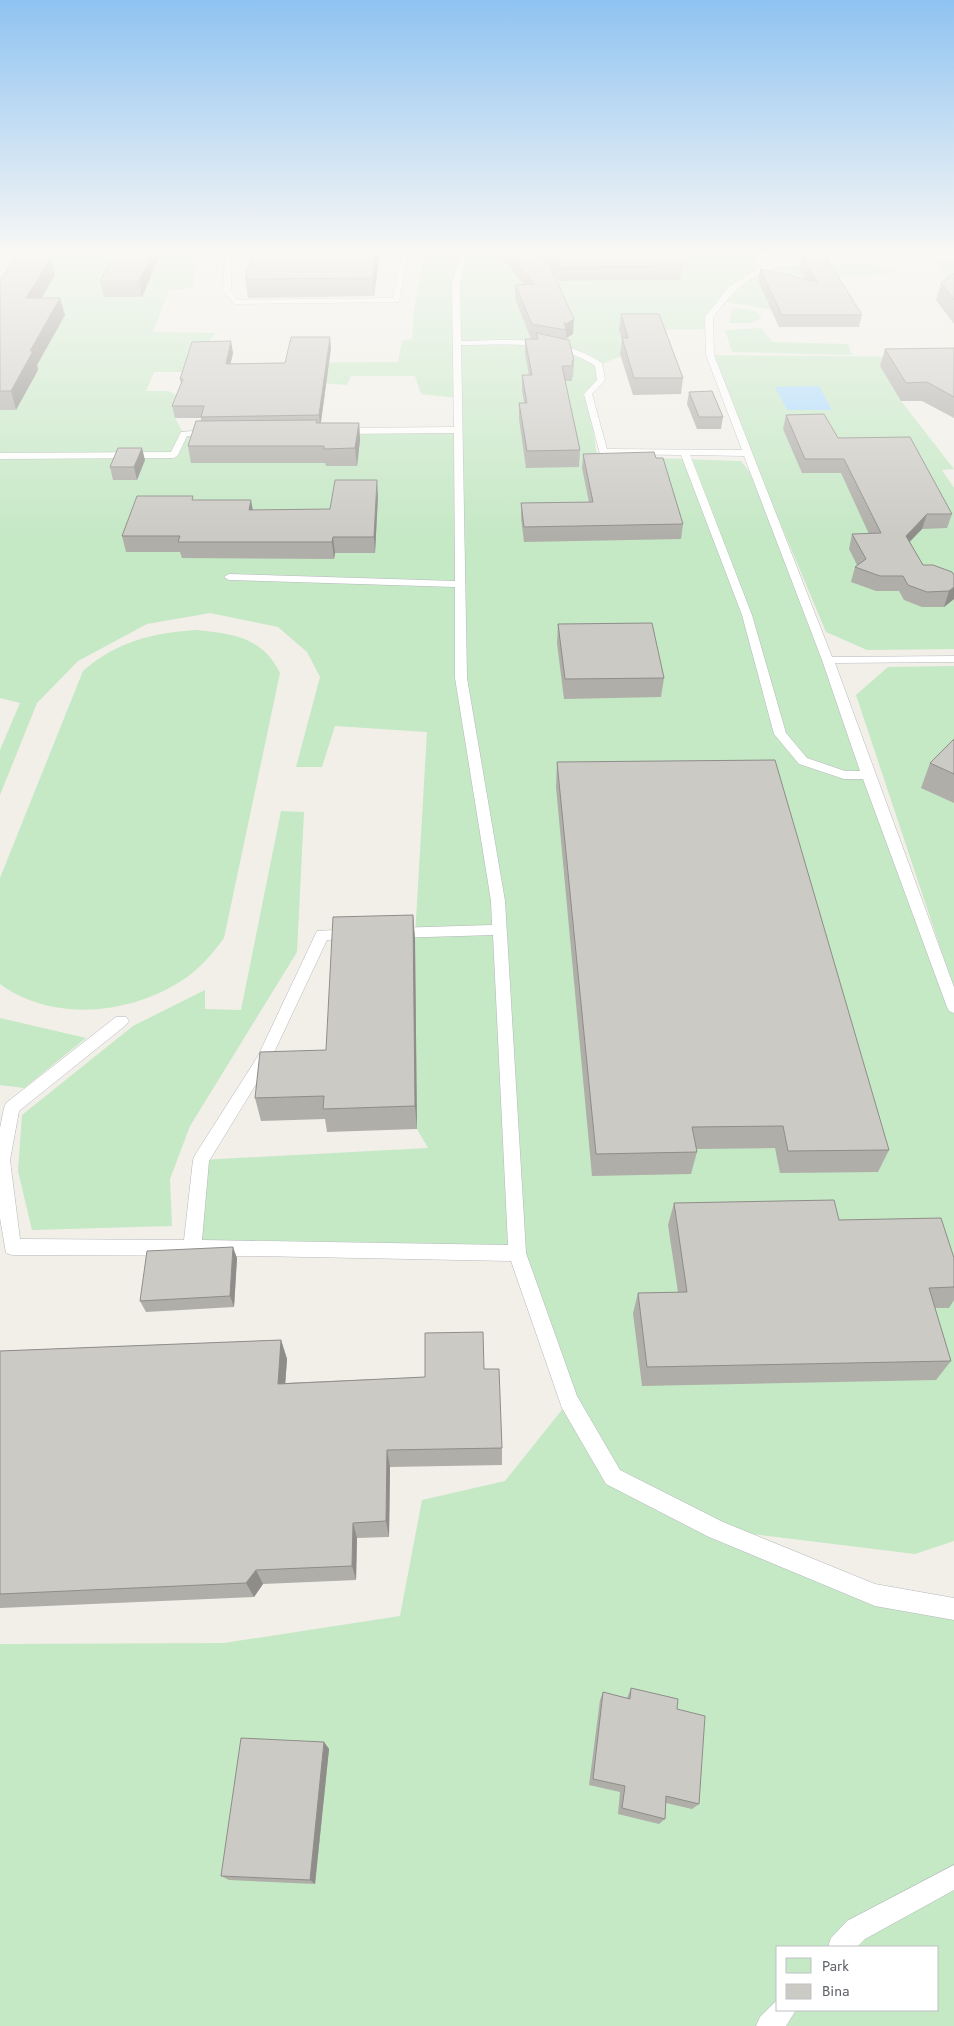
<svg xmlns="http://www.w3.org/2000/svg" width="954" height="2026" font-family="Jost,sans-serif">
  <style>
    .green { fill: #c5e8c5; fill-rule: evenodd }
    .water { fill: #aadaff }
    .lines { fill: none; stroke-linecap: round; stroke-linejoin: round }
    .service-casing { stroke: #b5b8bc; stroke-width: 1 }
    .service { fill: #fff; fill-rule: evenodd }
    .wall { fill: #afaea9 }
    .shaded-wall { fill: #8f8d8a }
    .building { fill: #cccac5; stroke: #8f8d8a }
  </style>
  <rect width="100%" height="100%" fill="#f1efe8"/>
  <g class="green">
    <path d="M 13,253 L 198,253 L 192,288 L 169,290 L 153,332 L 216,333 L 199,353 L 197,363 L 398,362 L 402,340 L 412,339 L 414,309 L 424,253 L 753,253 L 765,267 L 851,260 L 895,270 L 887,275 L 829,277 L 833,326 L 779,327 L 772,310 L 722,301 L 709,317 L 709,329 L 620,330 L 627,354 L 599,365 L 601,380 L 588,394 L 597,456 L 741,461 L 758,483 L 954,1011 L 954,1541 L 915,1554 L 719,1530 L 875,1595 L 954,1609 L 954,2026 L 0,2026 L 0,1644 L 224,1643 L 400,1616 L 422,1500 L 505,1481 L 569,1401 L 517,1253 L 192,1248 L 201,1160 L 428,1148 L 417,1129 L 415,937 L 427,732 L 335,726 L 322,767 L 296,767 L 320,677 L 307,652 L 278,627 L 210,613 L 147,624 L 78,661 L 37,703 L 0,795 L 0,750 L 20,703 L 0,698 L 0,275 ZM 154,372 L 182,372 L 347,385 L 351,376 L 415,376 L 421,394 L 457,398 L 457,430 L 184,434 L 175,418 L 182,398 L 168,391 L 146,391 ZM 778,1947 L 938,1947 L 938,2010 L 778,2010 Z"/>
    <path d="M 765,253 L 954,253 L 954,255 L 773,262 Z"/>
    <path d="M 954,257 L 954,289 L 930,258 Z"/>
    <path d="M 733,308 L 754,310 L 762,318 L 752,323 L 729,323 Z"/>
    <path d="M 761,328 L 773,342 L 848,344 L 852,355 L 732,352 L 725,330 Z"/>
    <path d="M 710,355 L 954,357 L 901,401 L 954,469 L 942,470 L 954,488 L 954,649 L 867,650 L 826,632 Z"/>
    <path d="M 195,630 C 231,633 263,637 280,673 L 224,938 C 212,954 199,970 181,981 C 128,1015 52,1022 0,984 L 0,878 L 83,671 C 116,642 152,633 195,630 Z"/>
    <path d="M 954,666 L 954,989 L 856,695 L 888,667 Z"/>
    <path d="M 281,811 L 304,812 L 297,952 L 190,1126 L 170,1179 L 172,1226 L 32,1230 L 18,1171 L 22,1115 L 133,1026 L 205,990 L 205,1009 L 241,1010 Z"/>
    <path d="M 0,1018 L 86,1038 L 24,1088 L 0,1085 Z"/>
  </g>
  <path class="water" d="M 819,386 L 832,410 L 787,410 L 775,387 Z"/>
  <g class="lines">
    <defs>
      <g id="service">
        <path d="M 15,253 L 29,253 L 14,258 L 0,277 C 0,267 5,255 15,253 Z"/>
        <path d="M 225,253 L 231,253 L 231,291 L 237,300 L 393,298 L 402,253 L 408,253 L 399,302 L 235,304 L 223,291 Z"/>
        <path d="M 460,253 L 466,253 L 460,285 L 461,341 C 509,340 560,335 602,363 L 605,380 L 592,394 L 607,449 L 742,450 L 706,355 L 705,317 L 729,287 L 761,267 L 750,253 L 757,253 L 767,265 L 783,262 L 954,255 L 954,259 L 783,266 C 747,274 735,290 713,317 L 714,355 L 832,657 L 954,656 L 954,662 L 835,663 L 954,987 L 954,1013 L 949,1011 L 947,1007 L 863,779 L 844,779 L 799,764 L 774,734 L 742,615 L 681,455 L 600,454 L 584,394 L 597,380 L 595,366 C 556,339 506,345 461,345 L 467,678 L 505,901 L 526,1253 L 577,1396 L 620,1470 L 723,1522 L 875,1584 L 954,1598 L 954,1620 L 875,1606 L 709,1537 L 606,1484 L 562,1408 L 511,1261 L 256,1256 L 12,1255 L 6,1253 L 0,1218 L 0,1128 L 4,1108 L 6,1103 L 116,1017 L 126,1017 L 129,1021 L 126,1025 L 19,1111 L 10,1160 L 20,1239 L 184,1240 L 193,1160 L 195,1155 L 258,1056 L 317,931 L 351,929 L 358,934 L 356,938 L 327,940 L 269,1063 L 209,1161 L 202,1240 L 508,1245 L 493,935 L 394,938 L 387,933 L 394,928 L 492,925 L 491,901 L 455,678 L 455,587 L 229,580 L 224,577 L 229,574 L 455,581 L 454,433 L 339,434 L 335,431 L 339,428 L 454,427 L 452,285 ZM 690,455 L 744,456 L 822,660 L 860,771 L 845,771 L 807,758 L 786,733 L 752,615 Z"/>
        <path d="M 211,430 L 215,433 L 214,435 L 187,436 L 178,455 L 174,458 L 0,459 L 0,453 L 171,452 L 181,432 Z"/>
        <path d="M 954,1865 L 954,1890 L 865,1939 L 857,1947 L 828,1947 L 831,1938 L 847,1921 Z"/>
        <path d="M 778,1999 L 778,2010 L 796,2010 L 786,2026 L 756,2026 L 760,2017 Z"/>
      </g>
    </defs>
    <use href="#service" class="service-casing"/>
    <use href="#service" class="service"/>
  </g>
  <g class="wall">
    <path d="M 115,253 L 161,253 L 142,297 L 104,297 L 100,281 Z"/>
    <path d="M 380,253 L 374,296 L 248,298 L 245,279 Z"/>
    <path d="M 498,253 L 539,253 L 542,257 L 542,253 L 680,253 L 679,259 L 682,266 L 680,280 L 559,281 L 552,272 L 573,334 L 566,339 L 574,361 L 573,377 L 572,377 L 572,381 L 565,381 L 580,450 L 579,467 L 526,468 L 519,419 L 519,403 L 524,403 L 522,390 L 522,375 L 529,375 L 525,354 L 525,339 L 531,339 L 515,299 L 515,285 L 523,284 Z"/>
    <path d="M 802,256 L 862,315 L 859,327 L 779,327 L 758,281 L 760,269 L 806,279 L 799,267 Z"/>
    <path d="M 51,258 L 55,275 L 41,298 L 65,315 L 37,365 L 38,370 L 16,410 L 0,410 L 0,281 Z"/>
    <path d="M 954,273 L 954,324 L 936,300 L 941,283 Z"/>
    <path d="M 621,314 L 683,378 L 681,394 L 633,395 L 620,354 L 622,339 L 619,330 Z"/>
    <path d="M 331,348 L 321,423 L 359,423 L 360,440 L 357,466 L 326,466 L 325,463 L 191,463 L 188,446 L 201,421 L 201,418 L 175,418 L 172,406 L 181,384 L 180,379 L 233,353 L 230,364 L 285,363 Z"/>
    <path d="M 954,348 L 954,418 L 922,401 L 901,401 L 880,366 L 885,349 Z"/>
    <path d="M 689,392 L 723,417 L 721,429 L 697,429 L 687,404 Z"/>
    <path d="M 786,415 L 838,438 L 952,514 L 947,528 L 922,529 L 910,542 L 923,565 L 933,565 L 954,599 L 944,607 L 922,607 L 904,600 L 899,591 L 876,591 L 851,582 L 855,567 L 857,565 L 849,549 L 852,534 L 869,534 L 841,473 L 802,473 L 783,429 Z"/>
    <path d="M 583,454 L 656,458 L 683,524 L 681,539 L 524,542 L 521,518 L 521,503 L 589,502 L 582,468 Z"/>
    <path d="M 145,460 L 137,480 L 113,480 L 110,467 Z"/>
    <path d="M 378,496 L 375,553 L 335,553 L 334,559 L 182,558 L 180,552 L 126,552 L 122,536 L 194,500 L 253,510 L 330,509 Z"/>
    <path d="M 558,624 L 664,678 L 661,697 L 564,699 L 557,643 Z"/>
    <path d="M 954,739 L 954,803 L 921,788 L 930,763 Z"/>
    <path d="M 557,762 L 889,1150 L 878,1172 L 780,1173 L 775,1148 L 696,1149 L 697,1152 L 691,1174 L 592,1176 L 556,787 Z"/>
    <path d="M 413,915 L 415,939 L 417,1129 L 327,1132 L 325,1119 L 261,1121 L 255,1098 L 326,1050 Z"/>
    <path d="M 674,1203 L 839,1220 L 954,1258 L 954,1300 L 949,1308 L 935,1308 L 951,1361 L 936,1380 L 642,1386 L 633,1313 L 638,1293 L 678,1292 L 668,1225 Z"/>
    <path d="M 237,1258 L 234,1307 L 146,1312 L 140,1301 Z"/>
    <path d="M 281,1340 L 287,1359 L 285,1383 L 425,1377 L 484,1369 L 502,1448 L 502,1465 L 390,1467 L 389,1537 L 357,1538 L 356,1580 L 263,1584 L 254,1597 L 0,1608 L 0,1351 Z"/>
    <path d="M 631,1688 L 677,1709 L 699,1804 L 692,1809 L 666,1803 L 665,1819 L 659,1824 L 618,1814 L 620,1792 L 589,1785 L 600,1700 L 603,1692 L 627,1698 Z"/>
    <path d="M 324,1742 L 329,1749 L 315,1884 L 229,1880 L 221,1876 Z"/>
  </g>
  <g class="shaded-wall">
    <path d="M 152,253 L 161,253 L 142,297 L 139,281 Z"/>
    <path d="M 376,253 L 380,253 L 374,296 L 373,278 Z"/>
    <path d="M 51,258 L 55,275 L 31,316 L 26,298 Z"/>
    <path d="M 60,298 L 65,315 L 37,365 L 38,370 L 16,410 L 11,391 L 30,351 Z"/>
    <path d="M 574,319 L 573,334 L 566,338 L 566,324 Z"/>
    <path d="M 330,337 L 331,348 L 320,427 L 319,415 Z"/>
    <path d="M 231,341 L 233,353 L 228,375 L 226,364 Z"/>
    <path d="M 359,423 L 360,440 L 357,466 L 355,448 Z"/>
    <path d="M 142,448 L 145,460 L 137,480 L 134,467 Z"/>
    <path d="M 377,480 L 378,496 L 375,553 L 374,537 Z"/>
    <path d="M 251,500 L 254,516 L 249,510 Z"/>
    <path d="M 927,514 L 922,529 L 901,550 L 906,536 Z"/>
    <path d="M 333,537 L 335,553 L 334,559 L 332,542 Z"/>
    <path d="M 954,587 L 954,599 L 944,607 L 949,591 Z"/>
    <path d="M 413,915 L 415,939 L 417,1129 L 415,1106 Z"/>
    <path d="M 233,1247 L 237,1258 L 234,1307 L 230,1296 Z"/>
    <path d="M 281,1340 L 287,1359 L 284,1402 L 278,1384 Z"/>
    <path d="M 387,1450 L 390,1467 L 389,1537 L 386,1521 Z"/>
    <path d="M 353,1523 L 357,1538 L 356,1580 L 352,1566 Z"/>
    <path d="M 256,1570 L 263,1584 L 254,1597 L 246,1583 Z"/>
    <path d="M 324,1742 L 329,1749 L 315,1884 L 310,1880 Z"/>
  </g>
  <g class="building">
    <path d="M 115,253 L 152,253 L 139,281 L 100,281 Z"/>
    <path d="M 253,253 L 376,253 L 373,278 L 245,279 Z"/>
    <path d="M 509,253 L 539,253 L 540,254 L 550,267 L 574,319 L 566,324 L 564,322 L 566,330 L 532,324 L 515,285 L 534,284 Z"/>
    <path d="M 549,253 L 676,253 L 682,266 L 560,267 Z"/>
    <path d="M 825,255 L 862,315 L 782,315 L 760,269 L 817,282 L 802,256 Z"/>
    <path d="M 16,258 L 51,258 L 26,298 L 60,298 L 30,351 L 33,351 L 11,391 L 0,391 L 0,281 Z"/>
    <path d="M 954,273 L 954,300 L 941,283 Z"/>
    <path d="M 621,314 L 659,314 L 683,378 L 634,378 L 622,338 L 628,338 Z"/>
    <path d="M 536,333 L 569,340 L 574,361 L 572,361 L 573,366 L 562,366 L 580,450 L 527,451 L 519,403 L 527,403 L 522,375 L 532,375 L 525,339 L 538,339 Z"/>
    <path d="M 291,337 L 330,337 L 319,415 L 201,417 L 204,406 L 172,406 L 183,379 L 180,379 L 192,342 L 231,341 L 226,364 L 285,363 Z"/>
    <path d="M 954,348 L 954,397 L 927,382 L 906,383 L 885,349 Z"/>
    <path d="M 712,391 L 723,417 L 699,417 L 689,392 Z"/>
    <path d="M 824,414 L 838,438 L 910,437 L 952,514 L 927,514 L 906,536 L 923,565 L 933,565 L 952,572 L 954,575 L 954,587 L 949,591 L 927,592 L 908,585 L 903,576 L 880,576 L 855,567 L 866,559 L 852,534 L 881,533 L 844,459 L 805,459 L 786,415 Z"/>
    <path d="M 317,420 L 316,423 L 359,423 L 355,448 L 324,449 L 324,446 L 188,446 L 196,421 Z"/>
    <path d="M 118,448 L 142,448 L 134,467 L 110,467 Z"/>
    <path d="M 654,452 L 656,458 L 663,458 L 683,524 L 524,527 L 521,503 L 593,502 L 583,454 Z"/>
    <path d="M 335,480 L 377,480 L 374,537 L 333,537 L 332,542 L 178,542 L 180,536 L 122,536 L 137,496 L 193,496 L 192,500 L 251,500 L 249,510 L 330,509 Z"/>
    <path d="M 652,623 L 664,678 L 565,679 L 558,624 Z"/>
    <path d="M 954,739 L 954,774 L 930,763 Z"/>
    <path d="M 775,760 L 889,1150 L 788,1151 L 783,1126 L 692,1127 L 697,1152 L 596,1154 L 557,762 Z"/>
    <path d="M 413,915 L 415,1106 L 323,1109 L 324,1096 L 255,1098 L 260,1052 L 326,1050 L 333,917 Z"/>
    <path d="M 834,1200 L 839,1220 L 941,1218 L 954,1258 L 954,1287 L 929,1288 L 951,1361 L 647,1367 L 638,1293 L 687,1292 L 674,1203 Z"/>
    <path d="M 233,1247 L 230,1296 L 140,1301 L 147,1251 Z"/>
    <path d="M 483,1332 L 484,1369 L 499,1369 L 502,1448 L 387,1450 L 386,1521 L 353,1523 L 352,1566 L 256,1570 L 246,1583 L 0,1594 L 0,1351 L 281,1340 L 278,1384 L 425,1377 L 425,1333 Z"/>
    <path d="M 631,1688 L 678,1699 L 677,1709 L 705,1716 L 699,1804 L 666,1796 L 665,1819 L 622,1808 L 625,1786 L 593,1779 L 603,1692 L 630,1699 Z"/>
    <path d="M 241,1738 L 324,1742 L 310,1880 L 221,1876 Z"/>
  </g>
  <linearGradient id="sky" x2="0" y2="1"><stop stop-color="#8fc3f1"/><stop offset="0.47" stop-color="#f9f8f5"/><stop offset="1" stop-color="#f9f8f5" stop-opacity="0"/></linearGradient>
  <rect width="954" height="537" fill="url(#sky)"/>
  <rect x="776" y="1946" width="162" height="65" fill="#ffffff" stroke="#bfc1c3"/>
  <rect x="786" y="1958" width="25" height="15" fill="#c5e8c5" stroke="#bfc1c3"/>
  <text x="822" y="1971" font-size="15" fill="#5f6368">Park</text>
  <rect x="786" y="1984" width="25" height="15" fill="#cccac5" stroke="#bfc1c3"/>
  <text x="822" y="1996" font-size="15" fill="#5f6368">Bina</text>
</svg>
